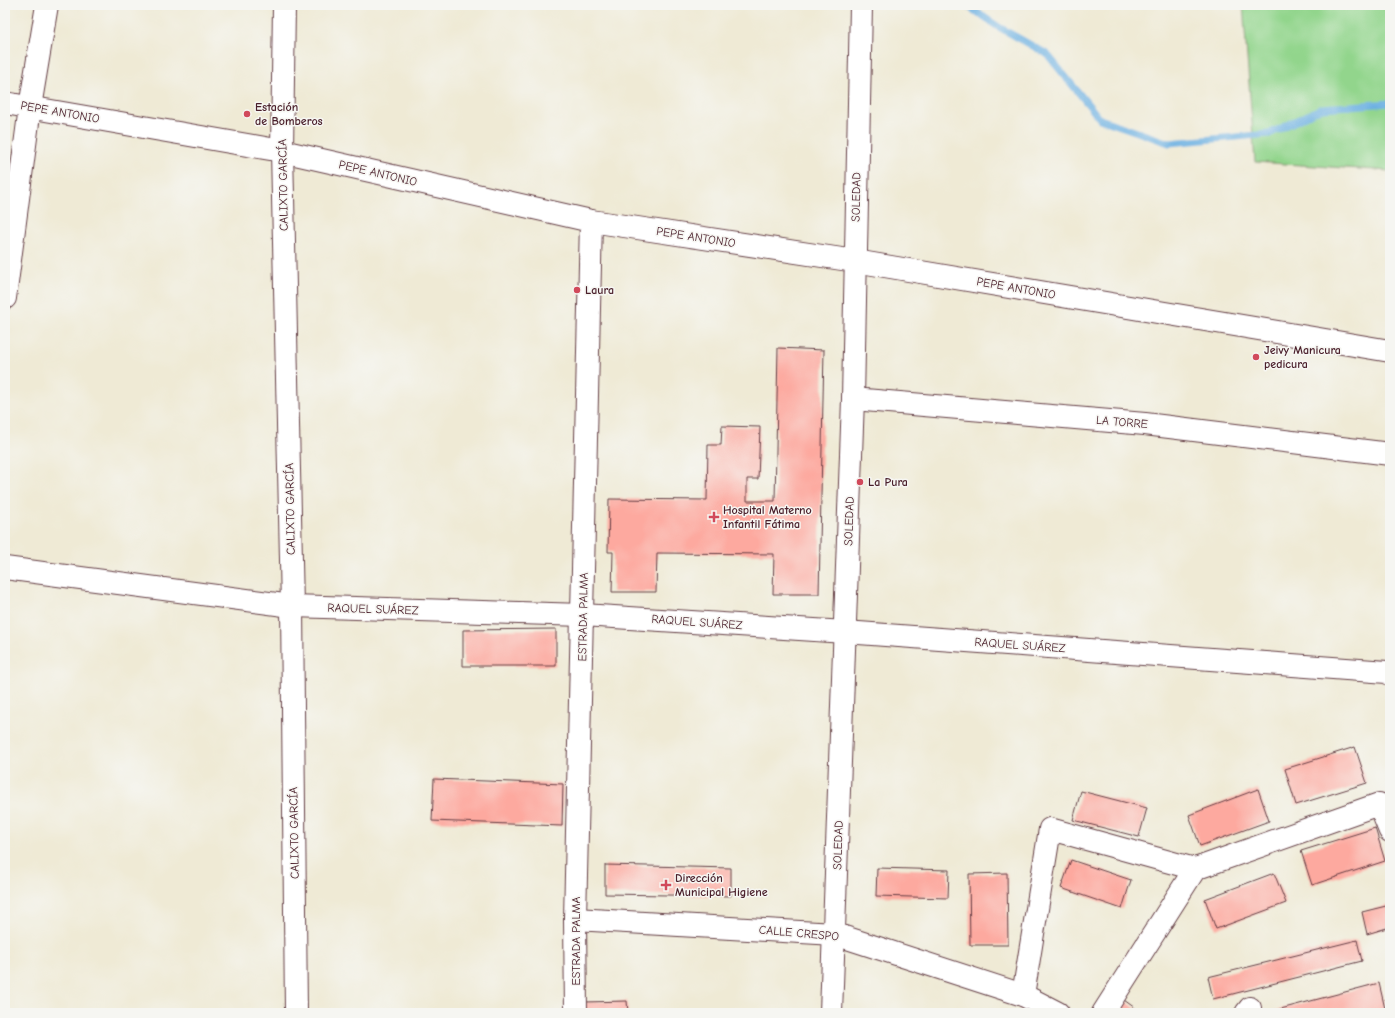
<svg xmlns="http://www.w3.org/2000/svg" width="1395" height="1018" font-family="'Comic Neue',sans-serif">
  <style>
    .green { fill: #92d58c; stroke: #6e7a5c }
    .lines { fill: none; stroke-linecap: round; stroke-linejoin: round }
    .stream { stroke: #6db1e2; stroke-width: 7 }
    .building { fill: #fda99f }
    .minor-casing { stroke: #633d44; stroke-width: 24 }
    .major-casing { stroke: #633d44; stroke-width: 24 }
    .minor { stroke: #fff; stroke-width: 22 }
    .major { stroke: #fff; stroke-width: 22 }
    .poi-dot { fill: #d1495b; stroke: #f6f6f2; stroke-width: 1.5 }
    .labels { text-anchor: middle; stroke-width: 3; stroke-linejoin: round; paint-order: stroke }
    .poi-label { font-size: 12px; font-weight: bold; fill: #4a1f2b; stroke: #f6f6f2; text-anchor: start }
    .street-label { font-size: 12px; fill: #4a1f2b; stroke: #f6f6f2 }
  </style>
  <rect width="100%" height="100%" fill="#f6f6f2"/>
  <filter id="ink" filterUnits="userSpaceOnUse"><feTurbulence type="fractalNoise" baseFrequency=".025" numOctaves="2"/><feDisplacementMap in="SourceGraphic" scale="8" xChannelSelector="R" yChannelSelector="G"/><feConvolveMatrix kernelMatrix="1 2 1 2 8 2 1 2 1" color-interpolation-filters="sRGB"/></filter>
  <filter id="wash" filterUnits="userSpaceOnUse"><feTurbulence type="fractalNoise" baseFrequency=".012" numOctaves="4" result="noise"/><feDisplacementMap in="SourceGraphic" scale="16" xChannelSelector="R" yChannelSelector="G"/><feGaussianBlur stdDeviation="0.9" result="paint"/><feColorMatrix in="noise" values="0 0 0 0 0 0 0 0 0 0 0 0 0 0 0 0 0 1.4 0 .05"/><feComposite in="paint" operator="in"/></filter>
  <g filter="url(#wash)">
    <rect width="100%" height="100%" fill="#efead5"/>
    <path class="green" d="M 1243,5 L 1390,5 L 1390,171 L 1255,162 Z"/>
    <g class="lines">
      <path class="stream" d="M 966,5 L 997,26 L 1047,54 L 1100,119 L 1169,143 L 1269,134 L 1322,108 L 1390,103"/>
    </g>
    <g id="blocks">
      <g class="building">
        <path d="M 778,348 L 824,350 L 819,594 L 773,594 L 774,554 L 657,553 L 656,592 L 612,592 L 613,552 L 608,552 L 609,499 L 707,500 L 708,445 L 721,445 L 722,426 L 760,427 L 758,479 L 747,479 L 747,501 L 775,501 Z"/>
        <path d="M 556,629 L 556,666 L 463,666 L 463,630 Z"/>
        <path d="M 1355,747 L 1367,783 L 1296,805 L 1285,769 Z"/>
        <path d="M 434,779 L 563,784 L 562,826 L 432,821 Z"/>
        <path d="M 1258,789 L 1269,821 L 1200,846 L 1189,815 Z"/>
        <path d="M 1081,791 L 1147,808 L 1139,837 L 1073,820 Z"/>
        <path d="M 1375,828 L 1385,861 L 1312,885 L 1301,851 Z"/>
        <path d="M 1071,860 L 1131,880 L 1122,909 L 1061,888 Z"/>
        <path d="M 605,865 L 731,868 L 731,896 L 605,894 Z"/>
        <path d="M 877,868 L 949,870 L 948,898 L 876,896 Z"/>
        <path d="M 1007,873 L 1008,945 L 970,945 L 969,874 Z"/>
        <path d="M 1274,873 L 1286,903 L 1216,929 L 1205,899 Z"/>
        <path d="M 1390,905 L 1390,927 L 1367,934 L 1362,912 Z"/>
        <path d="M 1357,940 L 1362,961 L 1213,999 L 1208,977 Z"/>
        <path d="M 1379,983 L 1386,1013 L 1273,1013 L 1273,1011 Z"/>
        <path d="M 1124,1000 L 1142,1013 L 1115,1013 Z"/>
        <path d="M 627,1001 L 628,1013 L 585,1013 L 585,1002 Z"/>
      </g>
    </g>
  </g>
  <g filter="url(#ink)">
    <use href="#blocks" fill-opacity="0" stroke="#633d44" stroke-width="1"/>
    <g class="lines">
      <defs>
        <g id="minor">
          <path d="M 284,5 L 282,151 L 292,606 L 296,1013"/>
          <path d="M 591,221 L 855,261 L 1390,351"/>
          <path d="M 5,298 L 30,107 L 47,5"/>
          <path d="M 853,399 L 1145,424 L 1390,454"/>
          <path d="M 5,568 L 292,606 L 583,615 L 845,632 L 1387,672 L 1390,674"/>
          <path d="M 575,919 L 835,934 L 1023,995 L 1058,1013"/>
          <path d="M 1023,995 L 1050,829 L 1195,869"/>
          <path d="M 831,1013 L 853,399 L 861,5"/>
          <path d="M 1103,1013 L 1195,869 L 1379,804 L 1390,831"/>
          <path d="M 1246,1013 L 1250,1008"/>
        </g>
        <path id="major" d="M 5,103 L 282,151 L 591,221 L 575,919 L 576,1013"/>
      </defs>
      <use href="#minor" class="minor-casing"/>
      <use href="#major" class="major-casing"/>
      <use href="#minor" class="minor"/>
      <use href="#major" class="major"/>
    </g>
  </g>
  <g class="poi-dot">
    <circle cx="247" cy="114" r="4"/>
    <circle cx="577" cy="290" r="4"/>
    <circle cx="1256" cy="357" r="4"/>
    <circle cx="860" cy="482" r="4"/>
    <path d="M712 511h4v4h4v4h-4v4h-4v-4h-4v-4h4z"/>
    <path d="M664 879h4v4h4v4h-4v4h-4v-4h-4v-4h4z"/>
  </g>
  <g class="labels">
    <g class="poi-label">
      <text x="255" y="111">Estación<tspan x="255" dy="14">de Bomberos</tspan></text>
      <text x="585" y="294">Laura</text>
      <text x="1264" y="354">Jeivy Manicura<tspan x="1264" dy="14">pedicura</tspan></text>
      <text x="868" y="486">La Pura</text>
      <text x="723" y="514">Hospital Materno<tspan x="723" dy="14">Infantil Fátima</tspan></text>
      <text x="675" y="882">Dirección<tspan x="675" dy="14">Municipal Higiene</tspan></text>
    </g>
    <g class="street-label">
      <text transform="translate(60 112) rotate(10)" y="4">PEPE ANTONIO</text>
      <text transform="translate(378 173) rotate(13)" y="4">PEPE ANTONIO</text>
      <text transform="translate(283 185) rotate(-91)" y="4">CALIXTO GARCÍA</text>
      <text transform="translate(856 197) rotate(-89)" y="4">SOLEDAD</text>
      <text transform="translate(696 237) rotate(9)" y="4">PEPE ANTONIO</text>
      <text transform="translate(1016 288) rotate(10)" y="4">PEPE ANTONIO</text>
      <text transform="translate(1122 422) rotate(5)" y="4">LA TORRE</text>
      <text transform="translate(290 509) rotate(-91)" y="4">CALIXTO GARCÍA</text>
      <text transform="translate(849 521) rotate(-88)" y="4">SOLEDAD</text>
      <text transform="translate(373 609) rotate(2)" y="4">RAQUEL SUÁREZ</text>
      <text transform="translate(583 617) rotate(-89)" y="4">ESTRADA PALMA</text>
      <text transform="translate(697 622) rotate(4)" y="4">RAQUEL SUÁREZ</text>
      <text transform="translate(1020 645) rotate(4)" y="4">RAQUEL SUÁREZ</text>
      <text transform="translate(294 833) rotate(-91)" y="4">CALIXTO GARCÍA</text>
      <text transform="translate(838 845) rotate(-88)" y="4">SOLEDAD</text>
      <text transform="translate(799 933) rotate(5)" y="4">CALLE CRESPO</text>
      <text transform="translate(576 941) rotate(-90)" y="4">ESTRADA PALMA</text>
    </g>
  </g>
  <rect width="1395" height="1018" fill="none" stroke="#f6f6f2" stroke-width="20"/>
</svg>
